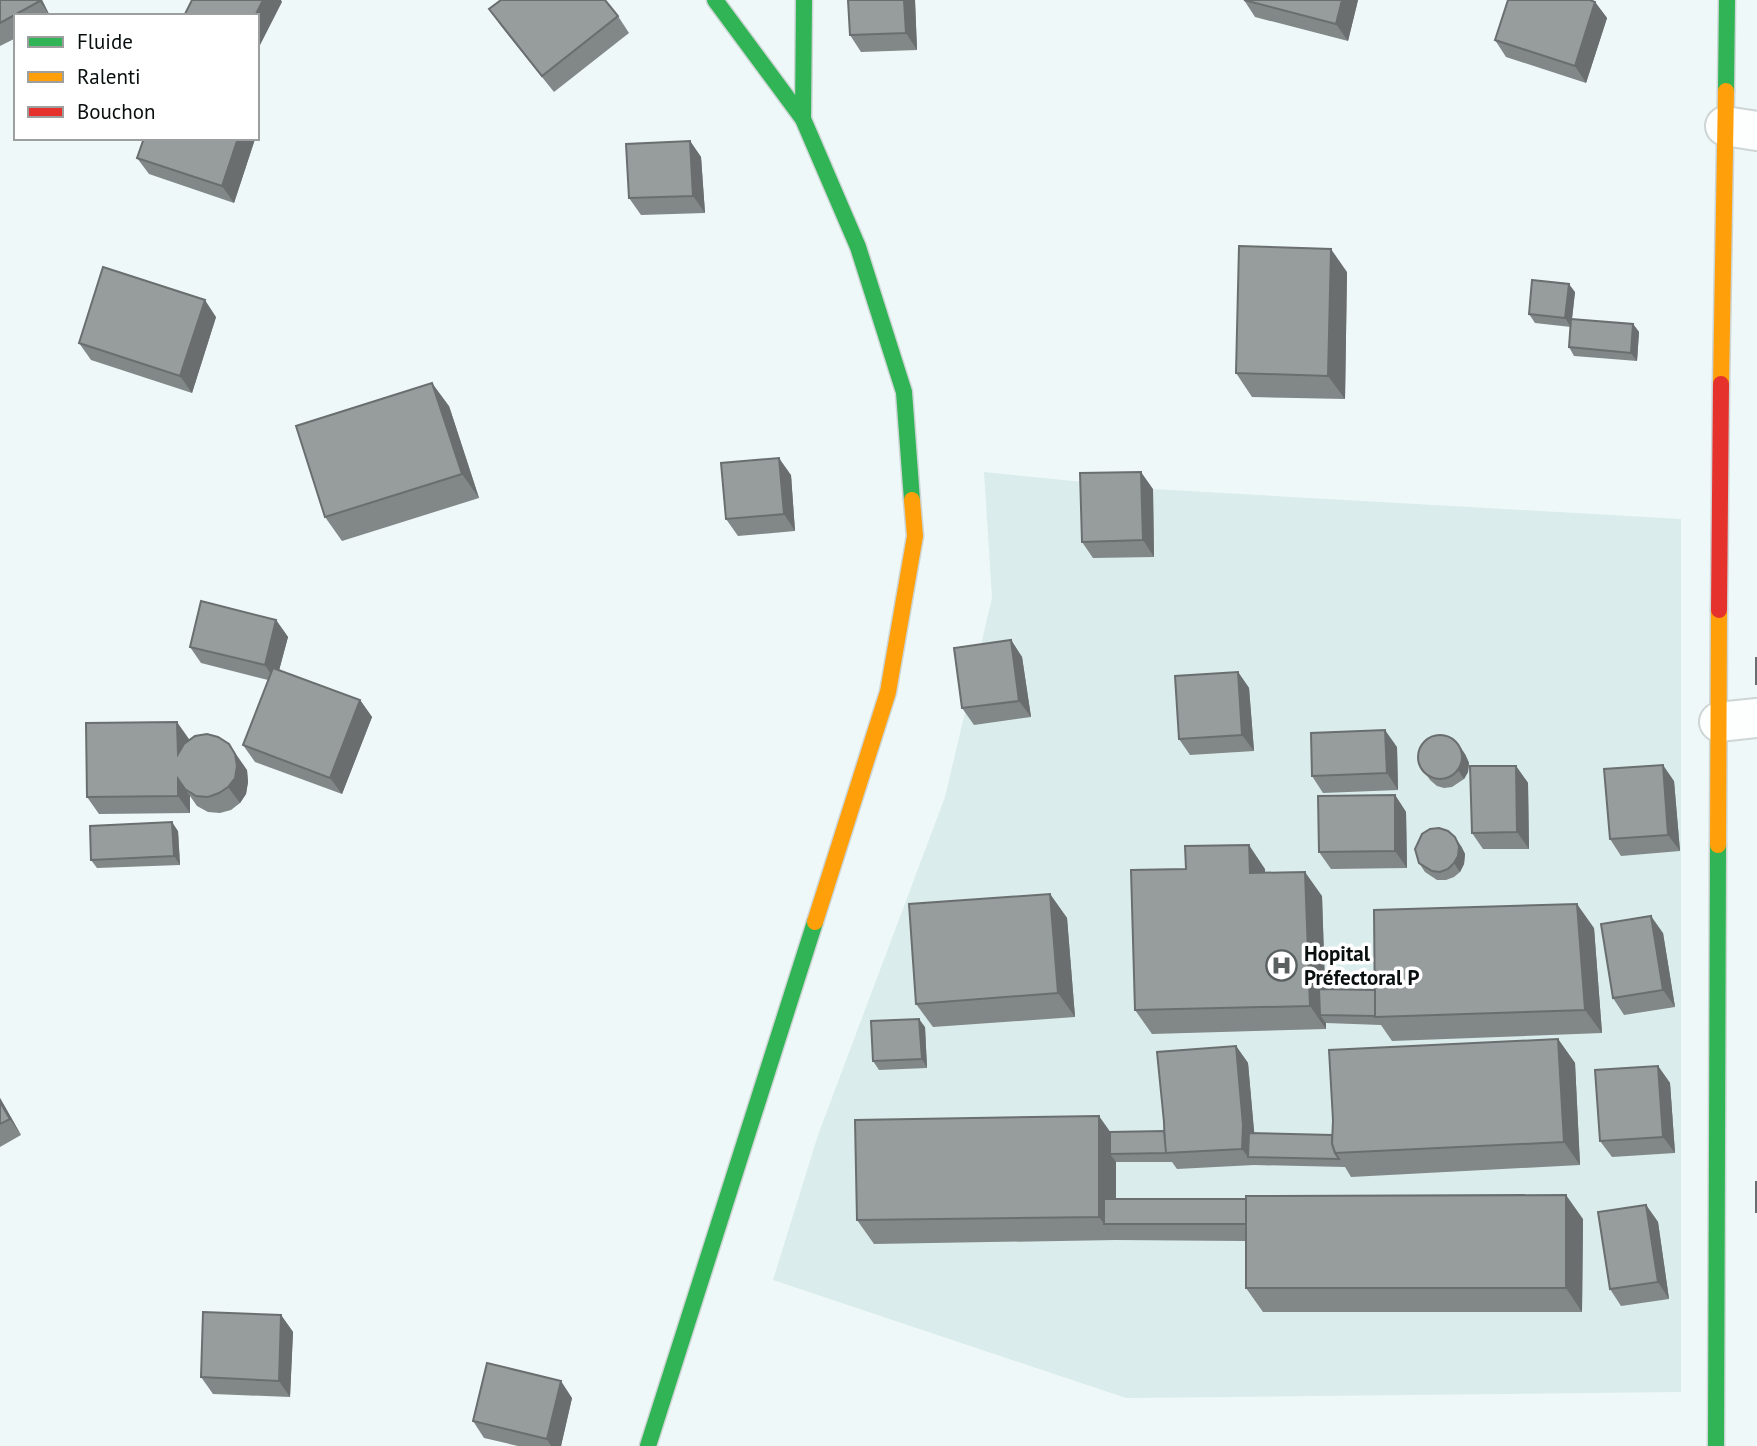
<svg xmlns="http://www.w3.org/2000/svg" width="1757" height="1446" font-family="'PT Sans',sans-serif">
  <style>
    .built { fill: #daecec }
    .lines { fill: none; stroke-linecap: round; stroke-linejoin: round }
    .street-casing { stroke: #ced5d5; stroke-width: 42 }
    .fast-casing { stroke: #ced5d5; stroke-width: 19 }
    .slow-casing { stroke: #ced5d5; stroke-width: 19 }
    .jam-casing { stroke: #ced5d5; stroke-width: 19 }
    .street { stroke: #fdfefe; stroke-width: 38 }
    .fast { stroke: #30b455; stroke-width: 16 }
    .slow { stroke: #ff9f0a; stroke-width: 16 }
    .jam { stroke: #e5322d; stroke-width: 16 }
    .wall { fill: #828787 }
    .shaded-wall { fill: #6a6e6e }
    .building { fill: #979d9d; stroke: #6a6e6e; stroke-width: 2 }
    .labels { text-anchor: middle; stroke-width: 7; stroke-linejoin: round; paint-order: stroke }
    .poi-label { font-size: 21px; font-weight: bold; fill: #090e0e; stroke: #fff; text-anchor: start }
  </style>
  <rect width="100%" height="100%" fill="#eff8f8"/>
  <path class="built" d="M 984,472 L 1153,489 L 1681,519 L 1681,1392 L 1126,1398 L 773,1280 L 818,1135 L 945,797 L 992,598 Z"/>
  <g class="lines">
    <defs>
      <g id="street">
        <path d="M 1725,126 L 1757,131"/>
        <path d="M 1719,722 L 1757,718"/>
      </g>
      <g id="fast">
        <path d="M 715,0 L 803,119 L 858,247 L 904,392 L 912,500"/>
        <path d="M 1726,91 L 1727,0"/>
        <path d="M 803,119 L 804,0"/>
        <path d="M 648,1446 L 815,922"/>
        <path d="M 1716,1446 L 1718,845"/>
      </g>
      <g id="slow">
        <path d="M 1721,384 L 1726,91"/>
        <path d="M 1718,845 L 1719,610"/>
        <path d="M 815,922 L 888,692 L 915,536 L 912,500"/>
      </g>
      <path id="jam" d="M 1719,610 L 1721,384"/>
    </defs>
    <use href="#street" class="street-casing"/>
    <use href="#fast" class="fast-casing"/>
    <use href="#slow" class="slow-casing"/>
    <use href="#jam" class="jam-casing"/>
    <use href="#street" class="street"/>
    <use href="#fast" class="fast"/>
    <use href="#slow" class="slow"/>
    <use href="#jam" class="jam"/>
  </g>
  <g class="wall">
    <path d="M 0,0 L 42,0 L 50,16 L 16,16 L 16,38 L 0,46 Z"/>
    <path d="M 915,0 L 917,50 L 861,52 L 850,35 Z"/>
    <path d="M 1244,0 L 1358,0 L 1348,41 L 1255,17 Z"/>
    <path d="M 1595,2 L 1607,18 L 1586,83 L 1506,57 L 1495,40 Z"/>
    <path d="M 489,9 L 618,16 L 629,33 L 554,92 L 501,26 Z"/>
    <path d="M 255,139 L 234,203 L 149,174 L 137,158 Z"/>
    <path d="M 690,141 L 701,157 L 705,213 L 641,215 L 629,198 Z"/>
    <path d="M 1347,272 L 1345,399 L 1252,397 L 1236,373 Z"/>
    <path d="M 1575,292 L 1572,319 L 1633,324 L 1639,332 L 1637,361 L 1574,356 L 1569,347 L 1571,327 L 1535,323 L 1529,314 Z"/>
    <path d="M 216,317 L 192,393 L 91,360 L 79,343 Z"/>
    <path d="M 449,406 L 479,498 L 342,541 L 325,517 Z"/>
    <path d="M 791,475 L 795,531 L 738,536 L 726,519 Z"/>
    <path d="M 1153,489 L 1154,557 L 1093,558 L 1082,542 Z"/>
    <path d="M 276,620 L 288,637 L 279,670 L 360,700 L 372,717 L 342,794 L 255,762 L 243,745 L 268,680 L 201,663 L 190,647 Z"/>
    <path d="M 1011,640 L 1022,657 L 1031,717 L 974,725 L 962,708 Z"/>
    <path d="M 1238,672 L 1249,688 L 1254,751 L 1190,755 L 1179,739 Z"/>
    <path d="M 189,739 L 189,740 L 247,770 L 248,782 L 246,794 L 240,803 L 231,810 L 220,813 L 208,812 L 197,806 L 190,796 L 190,813 L 99,814 L 87,797 Z"/>
    <path d="M 1397,747 L 1398,790 L 1323,793 L 1312,776 Z"/>
    <path d="M 1465,754 L 1469,763 L 1468,772 L 1464,779 L 1452,787 L 1444,788 L 1437,786 L 1430,780 L 1424,771 Z"/>
    <path d="M 1516,766 L 1528,783 L 1529,849 L 1483,849 L 1472,833 Z"/>
    <path d="M 1674,781 L 1680,851 L 1621,856 L 1610,839 Z"/>
    <path d="M 1395,795 L 1406,812 L 1407,868 L 1331,869 L 1319,852 Z"/>
    <path d="M 178,831 L 180,865 L 97,868 L 91,860 Z"/>
    <path d="M 1461,846 L 1465,854 L 1464,864 L 1460,872 L 1454,877 L 1446,880 L 1437,880 L 1425,872 L 1419,863 Z"/>
    <path d="M 1265,869 L 1265,873 L 1322,896 L 1325,989 L 1375,990 L 1594,928 L 1602,1033 L 1392,1041 L 1381,1025 L 1326,1023 L 1326,1029 L 1152,1034 L 1135,1010 Z"/>
    <path d="M 1050,894 L 1067,918 L 1075,1017 L 933,1027 L 916,1004 Z"/>
    <path d="M 1663,933 L 1675,1007 L 1624,1015 L 1613,998 Z"/>
    <path d="M 925,1027 L 927,1068 L 879,1070 L 873,1061 Z"/>
    <path d="M 1558,1039 L 1575,1063 L 1580,1165 L 1351,1177 L 1345,1167 L 1254,1165 L 1177,1169 L 1172,1162 L 1116,1162 L 1116,1199 L 1583,1219 L 1582,1312 L 1263,1312 L 1246,1288 L 1246,1241 L 1116,1240 L 874,1244 L 857,1220 L 1110,1132 L 1164,1131 L 1236,1046 L 1248,1063 L 1254,1133 L 1332,1135 Z"/>
    <path d="M 1658,1066 L 1670,1083 L 1675,1153 L 1612,1157 L 1600,1141 Z"/>
    <path d="M 0,1098 L 21,1135 L 0,1147 Z"/>
    <path d="M 1646,1205 L 1658,1222 L 1669,1299 L 1621,1306 L 1610,1289 Z"/>
    <path d="M 281,1315 L 293,1332 L 290,1397 L 213,1394 L 201,1377 Z"/>
    <path d="M 572,1398 L 561,1446 L 518,1446 L 484,1438 L 473,1421 Z"/>
  </g>
  <g class="shaded-wall">
    <path d="M 39,0 L 42,0 L 50,16 Z"/>
    <path d="M 263,0 L 281,0 L 282,2 L 257,51 L 257,16 L 255,16 Z"/>
    <path d="M 904,0 L 915,0 L 917,50 L 906,33 Z"/>
    <path d="M 1342,0 L 1358,0 L 1348,41 L 1336,24 Z"/>
    <path d="M 1595,2 L 1607,18 L 1586,83 L 1575,66 Z"/>
    <path d="M 238,138 L 255,139 L 234,203 L 222,186 Z"/>
    <path d="M 690,141 L 701,157 L 705,213 L 693,196 Z"/>
    <path d="M 1331,249 L 1347,272 L 1345,399 L 1328,376 Z"/>
    <path d="M 1569,284 L 1575,292 L 1571,327 L 1565,318 Z"/>
    <path d="M 205,300 L 216,317 L 192,393 L 180,376 Z"/>
    <path d="M 1633,324 L 1639,332 L 1637,361 L 1631,353 Z"/>
    <path d="M 432,383 L 449,406 L 479,498 L 462,474 Z"/>
    <path d="M 779,458 L 791,475 L 795,531 L 784,514 Z"/>
    <path d="M 1141,472 L 1153,489 L 1154,557 L 1143,540 Z"/>
    <path d="M 276,620 L 288,637 L 276,682 L 265,665 Z"/>
    <path d="M 1011,640 L 1022,657 L 1031,717 L 1019,701 Z"/>
    <path d="M 1238,672 L 1249,688 L 1254,751 L 1242,735 Z"/>
    <path d="M 360,700 L 372,717 L 342,794 L 330,778 Z"/>
    <path d="M 177,722 L 189,739 L 189,771 L 178,754 Z"/>
    <path d="M 1385,730 L 1397,747 L 1398,790 L 1387,773 Z"/>
    <path d="M 229,744 L 247,770 L 248,782 L 246,794 L 240,803 L 228,787 Z"/>
    <path d="M 1459,745 L 1465,754 L 1469,763 L 1468,772 L 1464,779 L 1458,770 Z"/>
    <path d="M 1663,765 L 1674,781 L 1680,851 L 1668,835 Z"/>
    <path d="M 1516,766 L 1528,783 L 1529,849 L 1517,832 Z"/>
    <path d="M 178,779 L 190,796 L 190,813 L 178,796 Z"/>
    <path d="M 1395,795 L 1406,812 L 1407,868 L 1395,851 Z"/>
    <path d="M 172,822 L 178,831 L 180,865 L 174,856 Z"/>
    <path d="M 1455,837 L 1461,846 L 1465,854 L 1464,864 L 1460,872 L 1454,863 Z"/>
    <path d="M 1249,845 L 1265,869 L 1266,897 L 1250,873 Z"/>
    <path d="M 1305,872 L 1322,896 L 1326,1015 L 1320,1015 L 1326,1023 L 1326,1029 L 1310,1006 Z"/>
    <path d="M 1050,894 L 1067,918 L 1075,1017 L 1058,993 Z"/>
    <path d="M 1577,904 L 1594,928 L 1602,1033 L 1585,1010 Z"/>
    <path d="M 1651,916 L 1663,933 L 1675,1007 L 1663,990 Z"/>
    <path d="M 919,1019 L 925,1027 L 927,1068 L 922,1059 Z"/>
    <path d="M 1558,1039 L 1575,1063 L 1580,1165 L 1564,1142 Z"/>
    <path d="M 1236,1046 L 1248,1063 L 1255,1141 L 1248,1157 L 1242,1149 Z"/>
    <path d="M 1658,1066 L 1670,1083 L 1675,1153 L 1663,1137 Z"/>
    <path d="M 0,1098 L 21,1135 L 10,1119 L 0,1102 Z"/>
    <path d="M 1099,1116 L 1116,1140 L 1110,1154 L 1116,1162 L 1116,1224 L 1104,1224 L 1116,1240 L 1099,1217 Z"/>
    <path d="M 1566,1195 L 1583,1219 L 1582,1312 L 1566,1288 Z"/>
    <path d="M 1646,1205 L 1658,1222 L 1669,1299 L 1658,1282 Z"/>
    <path d="M 281,1315 L 293,1332 L 290,1397 L 279,1381 Z"/>
    <path d="M 561,1381 L 572,1398 L 561,1446 L 551,1446 L 547,1439 Z"/>
  </g>
  <g class="building">
    <path d="M 0,0 L 39,0 L 40,1 L 0,23 Z"/>
    <path d="M 192,0 L 263,0 L 255,16 L 184,16 Z"/>
    <path d="M 501,0 L 605,0 L 618,16 L 542,76 L 489,9 Z"/>
    <path d="M 848,0 L 904,0 L 906,33 L 850,35 Z"/>
    <path d="M 1244,0 L 1342,0 L 1336,24 Z"/>
    <path d="M 1508,0 L 1590,0 L 1595,2 L 1575,66 L 1495,40 Z"/>
    <path d="M 144,138 L 238,138 L 222,186 L 137,158 Z"/>
    <path d="M 690,141 L 693,196 L 629,198 L 626,144 Z"/>
    <path d="M 1239,246 L 1331,249 L 1328,376 L 1236,373 Z"/>
    <path d="M 103,267 L 205,300 L 180,376 L 79,343 Z"/>
    <path d="M 1532,280 L 1569,284 L 1565,318 L 1529,314 Z"/>
    <path d="M 1571,319 L 1633,324 L 1631,353 L 1569,347 Z"/>
    <path d="M 432,383 L 462,474 L 325,517 L 296,426 Z"/>
    <path d="M 779,458 L 784,514 L 726,519 L 721,463 Z"/>
    <path d="M 1141,472 L 1143,540 L 1082,542 L 1080,473 Z"/>
    <path d="M 201,601 L 276,620 L 265,665 L 190,647 Z"/>
    <path d="M 1011,640 L 1019,701 L 962,708 L 954,648 Z"/>
    <rect x="1756" y="658" width="1" height="26"/>
    <path d="M 273,668 L 360,700 L 330,778 L 243,745 Z"/>
    <path d="M 1238,672 L 1242,735 L 1179,739 L 1175,676 Z"/>
    <path d="M 177,722 L 178,754 L 184,744 L 195,736 L 207,734 L 218,737 L 229,744 L 235,754 L 237,766 L 235,778 L 228,787 L 219,793 L 208,797 L 196,796 L 185,789 L 178,779 L 178,796 L 87,797 L 86,723 Z"/>
    <path d="M 1385,730 L 1387,773 L 1312,776 L 1311,733 Z"/>
    <circle cx="1440" cy="757" r="22"/>
    <path d="M 1663,765 L 1668,835 L 1610,839 L 1604,769 Z"/>
    <path d="M 1470,766 L 1516,766 L 1517,832 L 1472,833 Z"/>
    <path d="M 1395,795 L 1395,851 L 1319,852 L 1318,796 Z"/>
    <path d="M 172,822 L 174,856 L 91,860 L 90,826 Z"/>
    <path d="M 1439,828 L 1448,831 L 1455,837 L 1459,846 L 1458,856 L 1454,863 L 1448,869 L 1440,872 L 1432,871 L 1419,863 L 1415,849 L 1422,834 L 1430,829 Z"/>
    <path d="M 1249,845 L 1250,873 L 1305,872 L 1310,1006 L 1135,1010 L 1131,870 L 1186,869 L 1185,846 Z"/>
    <path d="M 1050,894 L 1058,993 L 916,1004 L 909,904 Z"/>
    <path d="M 1577,904 L 1585,1010 L 1375,1017 L 1374,910 Z"/>
    <path d="M 1651,916 L 1663,990 L 1613,998 L 1601,924 Z"/>
    <path d="M 1319,989 L 1375,990 L 1375,1016 L 1320,1015 Z"/>
    <path d="M 919,1019 L 922,1059 L 873,1061 L 871,1021 Z"/>
    <path d="M 1558,1039 L 1564,1142 L 1335,1153 L 1332,1144 L 1333,1120 L 1329,1050 Z"/>
    <path d="M 1236,1046 L 1243,1125 L 1242,1149 L 1165,1153 L 1164,1122 L 1157,1052 Z"/>
    <path d="M 1658,1066 L 1663,1137 L 1600,1141 L 1595,1070 Z"/>
    <path d="M 0,1102 L 10,1119 L 0,1124 Z"/>
    <path d="M 1099,1116 L 1099,1217 L 857,1220 L 855,1120 Z"/>
    <path d="M 1164,1131 L 1166,1153 L 1110,1154 L 1110,1132 Z"/>
    <path d="M 1249,1133 L 1332,1135 L 1332,1144 L 1335,1153 L 1339,1159 L 1248,1157 Z"/>
    <rect x="1756" y="1182" width="1" height="30"/>
    <path d="M 1566,1195 L 1566,1288 L 1246,1288 L 1246,1196 Z"/>
    <rect x="1104" y="1199" width="142" height="25"/>
    <path d="M 1646,1205 L 1658,1282 L 1610,1289 L 1598,1212 Z"/>
    <path d="M 203,1312 L 281,1315 L 279,1381 L 201,1377 Z"/>
    <path d="M 487,1363 L 561,1381 L 547,1439 L 473,1421 Z"/>
  </g>
  <defs>
    <symbol id="hospital-ring" viewBox="-11 -11 22 22"><circle r="9.5" fill="#fff" stroke="#5a6060" stroke-width="1.5"/><path d="M-5-5h3v3.5h4V-5h3V5h-3V1.5h-4V5h-3Z" fill="#5a6060"/></symbol>
  </defs>
  <g fill-rule="evenodd">
    <use href="#hospital-ring" x="1264" y="948" width="35" height="35"/>
  </g>
  <g class="labels">
    <g class="poi-label">
      <text x="1304" y="961">Hopital<tspan x="1304" dy="24">Préfectoral P</tspan></text>
    </g>
  </g>
  <rect x="14" y="14" width="245" height="126" fill="#ffffff" stroke="#9d9f9f" stroke-width="2"/>
  <rect x="28" y="37" width="35" height="10" fill="#30b455" stroke="#9d9f9f" stroke-width="2"/>
  <text x="77" y="49" font-size="21" fill="#090e0e">Fluide</text>
  <rect x="28" y="72" width="35" height="10" fill="#ff9f0a" stroke="#9d9f9f" stroke-width="2"/>
  <text x="77" y="84" font-size="21" fill="#090e0e">Ralenti</text>
  <rect x="28" y="107" width="35" height="10" fill="#e5322d" stroke="#9d9f9f" stroke-width="2"/>
  <text x="77" y="119" font-size="21" fill="#090e0e">Bouchon</text>
</svg>
